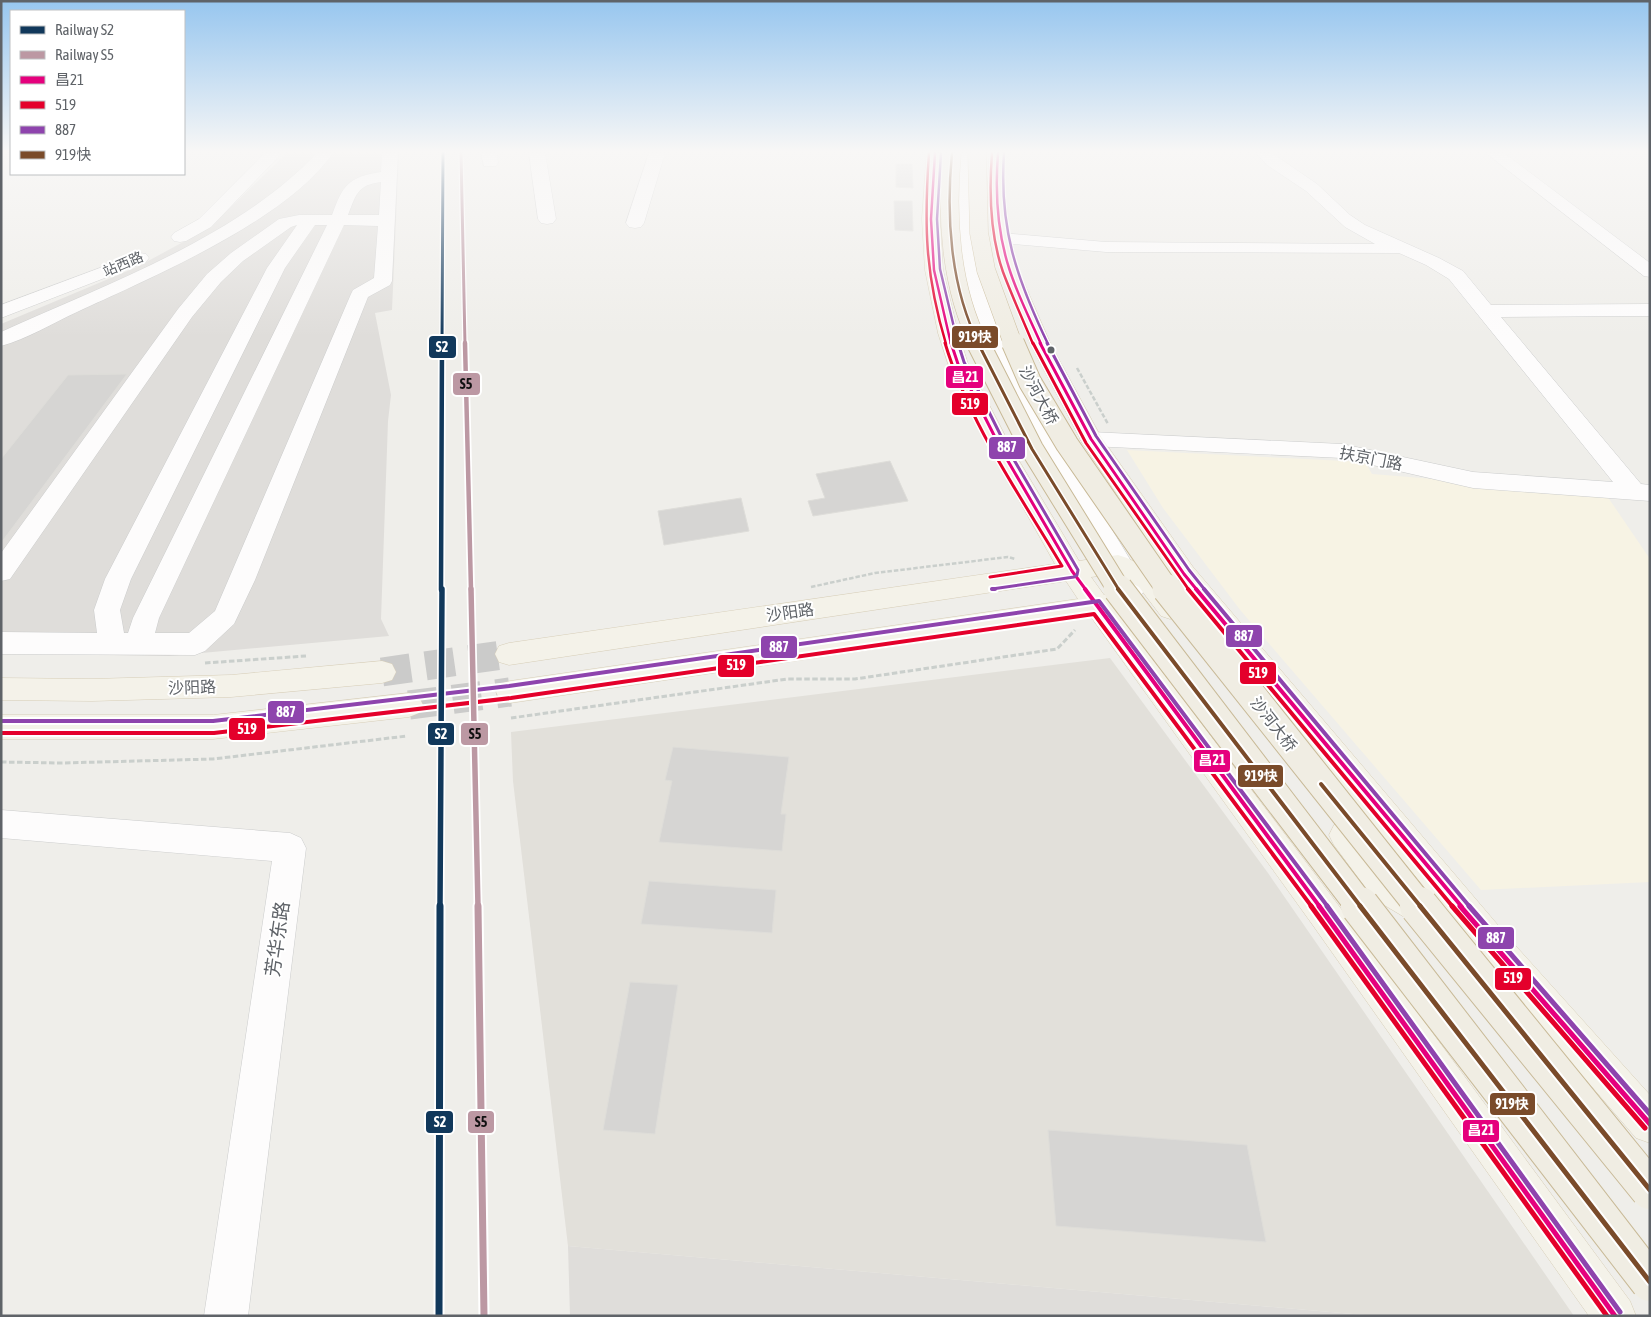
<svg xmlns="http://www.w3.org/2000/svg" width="1651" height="1317" font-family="'Asap Condensed','Noto Sans SC',sans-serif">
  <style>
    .commercial { fill: #f7f3e4 }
    .industrial { fill: #dfddda }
    .education { fill: #e2e0da }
    .building { fill: #d6d5d3; stroke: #deddd9 }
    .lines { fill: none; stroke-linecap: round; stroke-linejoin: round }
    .major-tunnel { stroke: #cbcbca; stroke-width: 29; stroke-dasharray: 29 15; stroke-linecap: butt }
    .minor-casing { stroke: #cbcccc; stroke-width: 1 }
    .major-casing { stroke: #d7ceb8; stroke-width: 1 }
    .path-far1 { stroke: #cacfcc; stroke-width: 2.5; stroke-dasharray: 4.5 2; stroke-linecap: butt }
    .path { stroke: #cacfcc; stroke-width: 3; stroke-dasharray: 5.5 2.5; stroke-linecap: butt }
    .minor { fill: #fdfcfc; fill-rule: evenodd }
    .major { fill: #f4f2e9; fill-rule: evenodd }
    .highway-bridge-far3-casing { stroke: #c8b996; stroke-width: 19; stroke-linecap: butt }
    .highway-bridge-far2-casing { stroke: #c8b996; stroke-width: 24; stroke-linecap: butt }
    .highway-bridge-far1-casing { stroke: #c8b996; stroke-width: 31; stroke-linecap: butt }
    .highway-bridge-casing { stroke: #c8b996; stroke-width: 40; stroke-linecap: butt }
    .highway-bridge-far3 { stroke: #f0ede3; stroke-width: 18 }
    .highway-bridge-far2 { stroke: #f0ede3; stroke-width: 22 }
    .highway-bridge-far1 { stroke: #f0ede3; stroke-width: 29 }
    .highway-bridge { stroke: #f0ede3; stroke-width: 38 }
    .bus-1-far3-casing { stroke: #fff; stroke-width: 5 }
    .bus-1-far2-casing { stroke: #fff; stroke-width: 6 }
    .bus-1-far1-casing { stroke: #fff; stroke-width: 8 }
    .bus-1-casing { stroke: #fff; stroke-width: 9 }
    .bus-2-far3-casing { stroke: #fff; stroke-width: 5 }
    .bus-2-far2-casing { stroke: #fff; stroke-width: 6 }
    .bus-2-far1-casing { stroke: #fff; stroke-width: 8 }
    .bus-2-casing { stroke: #fff; stroke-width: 9 }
    .bus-3-far3-casing { stroke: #fff; stroke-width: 5 }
    .bus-3-far2-casing { stroke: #fff; stroke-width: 6 }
    .bus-3-far1-casing { stroke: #fff; stroke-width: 8 }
    .bus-3-casing { stroke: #fff; stroke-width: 9 }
    .bus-4-far3-casing { stroke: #fff; stroke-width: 5 }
    .bus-4-far2-casing { stroke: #fff; stroke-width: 6 }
    .bus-4-far1-casing { stroke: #fff; stroke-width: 8 }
    .bus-4-casing { stroke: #fff; stroke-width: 9 }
    .bus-1-far3 { stroke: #e5007d; stroke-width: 2.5 }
    .bus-1-far2 { stroke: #e5007d; stroke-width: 3 }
    .bus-1-far1 { stroke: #e5007d; stroke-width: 4 }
    .bus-1 { stroke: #e5007d; stroke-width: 5 }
    .bus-2-far3 { stroke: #e4002b; stroke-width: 2.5 }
    .bus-2-far2 { stroke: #e4002b; stroke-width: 3 }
    .bus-2-far1 { stroke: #e4002b; stroke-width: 4 }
    .bus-2 { stroke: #e4002b; stroke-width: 5 }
    .bus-3-far3 { stroke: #8e44ad; stroke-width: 2.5 }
    .bus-3-far2 { stroke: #8e44ad; stroke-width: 3 }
    .bus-3-far1 { stroke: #8e44ad; stroke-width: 4 }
    .bus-3 { stroke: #8e44ad; stroke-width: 5 }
    .bus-4-far3 { stroke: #7a4b2a; stroke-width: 2.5 }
    .bus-4-far2 { stroke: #7a4b2a; stroke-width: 3 }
    .bus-4-far1 { stroke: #7a4b2a; stroke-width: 4 }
    .bus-4 { stroke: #7a4b2a; stroke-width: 5 }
    .rail-1-far3-casing { stroke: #fff; stroke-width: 5.5 }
    .rail-1-far2-casing { stroke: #fff; stroke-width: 8 }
    .rail-1-far1-casing { stroke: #fff; stroke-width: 9 }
    .rail-1-casing { stroke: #fff; stroke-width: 11 }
    .rail-2-far3-casing { stroke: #fff; stroke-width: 5.5 }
    .rail-2-far2-casing { stroke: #fff; stroke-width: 8 }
    .rail-2-far1-casing { stroke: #fff; stroke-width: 9 }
    .rail-2-casing { stroke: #fff; stroke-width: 11 }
    .rail-1-far3 { stroke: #11385b; stroke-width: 3 }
    .rail-1-far2 { stroke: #11385b; stroke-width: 4.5 }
    .rail-1-far1 { stroke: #11385b; stroke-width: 5.5 }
    .rail-1 { stroke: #11385b; stroke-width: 7 }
    .rail-2-far3 { stroke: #bc98a3; stroke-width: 3 }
    .rail-2-far2 { stroke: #bc98a3; stroke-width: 4.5 }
    .rail-2-far1 { stroke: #bc98a3; stroke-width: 5.5 }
    .rail-2 { stroke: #bc98a3; stroke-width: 7 }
    .bus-dot { fill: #5f6368; stroke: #fff; stroke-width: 2 }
    .labels { text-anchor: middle; stroke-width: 4; stroke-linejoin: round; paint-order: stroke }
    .far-street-label { font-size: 14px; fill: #5f6368; stroke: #fff }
    .street-label { font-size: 16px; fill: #5f6368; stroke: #fff }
    .near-street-label { font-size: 19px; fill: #5f6368; stroke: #fff }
    .line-badge { stroke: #fff; stroke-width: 2 }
    .badge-label { font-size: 14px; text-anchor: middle; font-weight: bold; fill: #fff }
    .pale-badge-label { font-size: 14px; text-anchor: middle; font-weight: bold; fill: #111 }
  </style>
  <rect width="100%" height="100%" fill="#efeeea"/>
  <path class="commercial" d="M 1127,450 L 1365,462 L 1372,474 L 1605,493 L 1650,559 L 1650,882 L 1481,890 L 1241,611 L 1163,508 Z"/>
  <g class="industrial">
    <path d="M 287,153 L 399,153 L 392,310 L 375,313 L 391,395 L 388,421 L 381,619 L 389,636 L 169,656 L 1,653 L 1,324 L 137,267 L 209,228 Z"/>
    <path d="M 568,1246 L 1376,1316 L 570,1316 Z"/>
  </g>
  <path class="education" d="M 1110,658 L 1268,873 L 1574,1316 L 1376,1316 L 568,1246 L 513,781 L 511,732 Z"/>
  <g class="building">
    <path d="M 896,164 L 912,164 L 913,188 L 896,187 Z"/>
    <path d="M 894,201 L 912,201 L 913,231 L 895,230 Z"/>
    <path d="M 127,374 L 1,543 L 1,459 L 68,375 Z"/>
    <path d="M 890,461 L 908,501 L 813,516 L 808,501 L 825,498 L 816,474 Z"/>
    <path d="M 741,498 L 749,531 L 664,545 L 658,511 Z"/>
    <path d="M 673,747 L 789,757 L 781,814 L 786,814 L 782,851 L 659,842 L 672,781 L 665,780 Z"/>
    <path d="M 649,881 L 776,890 L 772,933 L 641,924 Z"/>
    <path d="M 630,982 L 678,985 L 655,1134 L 603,1130 Z"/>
    <path d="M 1048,1130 L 1247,1145 L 1266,1242 L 1056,1226 Z"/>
  </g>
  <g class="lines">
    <g class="major-tunnel">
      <path d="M 382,672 L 509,654"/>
      <path d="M 409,705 L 510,692"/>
    </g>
    <defs>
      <g id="minor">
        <path d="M 265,153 L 282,153 L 211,227 L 186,241 L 180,242 L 174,241 L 171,237 L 174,233 L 199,219 Z"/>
        <path d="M 317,153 L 333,153 C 286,221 152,277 77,312 C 53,323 27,339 1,346 L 1,332 C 106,284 237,238 317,153 Z"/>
        <path d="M 382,153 L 398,153 L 392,281 L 390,285 L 368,297 L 255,580 L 234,624 L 205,651 L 195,655 L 1,654 L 1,632 L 97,633 L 94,610 L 105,579 L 267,268 L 297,225 L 291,227 L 243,261 L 221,282 L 192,317 L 10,579 L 1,581 L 1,553 L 178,309 L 207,274 L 231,253 L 279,219 L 299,215 L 332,215 C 343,185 348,177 381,172 ZM 381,182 L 379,215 L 348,215 C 356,195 357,185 381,182 ZM 315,225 L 327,225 L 133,618 L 128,633 L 124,633 L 120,610 L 131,579 L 285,268 ZM 344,225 L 378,226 L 374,278 L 353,290 L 351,294 L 215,611 L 189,633 L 155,633 L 159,618 Z"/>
        <path d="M 481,153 L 497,153 L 498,163 L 496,166 L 484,166 Z"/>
        <path d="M 529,153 L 545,153 L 556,219 L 553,223 L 547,224 L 541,223 L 538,219 Z"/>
        <path d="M 649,153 L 665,153 L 644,223 L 641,227 L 635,228 L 629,227 L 626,223 Z"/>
        <path d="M 957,153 L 973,153 C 973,192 971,231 980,270 C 983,283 989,296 993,309 C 1028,411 1094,494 1146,587 L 1142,594 L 1133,597 L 1124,594 C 1069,501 1006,410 973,306 C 970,294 964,282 962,270 C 954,232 956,192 957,153 Z"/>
        <path d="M 1256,153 L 1272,153 L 1317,184 L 1350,215 L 1365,225 L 1439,258 L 1463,271 L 1491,305 L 1650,304 L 1650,316 L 1501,317 L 1641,484 L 1650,485 L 1650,501 L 1473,488 L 1342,458 L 1091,446 L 1083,444 L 1080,439 L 1083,434 L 1091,432 L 1342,444 L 1473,472 L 1613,482 L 1449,279 L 1426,265 L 1399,253 L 1106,252 L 1002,243 L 996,242 L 993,238 L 996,234 L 1002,233 L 1106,242 L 1375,244 L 1345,227 L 1306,191 L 1267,165 Z"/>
        <path d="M 1486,153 L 1504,153 L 1650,263 L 1650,277 L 1644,276 Z"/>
        <path d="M 140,253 L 146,254 L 149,258 L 146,262 L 1,318 L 1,305 Z"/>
        <path d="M 1,810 L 290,833 L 301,838 L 306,848 L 248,1316 L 204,1316 L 272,861 L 1,838 Z"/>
      </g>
      <g id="major">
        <path d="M 927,153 L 943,153 L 940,219 L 943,270 L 958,333 L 968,364 L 1012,449 L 1079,561 L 1118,555 L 1127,558 L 1157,573 L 1183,609 L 1179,616 L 1170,619 L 1161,616 L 1139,587 L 1115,574 L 1091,577 L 1104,595 L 1112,594 L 1121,597 L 1125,604 L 1121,611 L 1117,612 L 1336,902 L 1630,1301 L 1636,1316 L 1589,1316 L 1312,924 L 1091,617 L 510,703 L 500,700 L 496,692 L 500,684 L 510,681 L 1078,599 L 1066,581 L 509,665 L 499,662 L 495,654 L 499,646 L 509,643 L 1055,564 L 990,449 L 948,364 L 938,333 L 925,270 L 922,219 Z"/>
        <path d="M 990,153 L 1006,153 L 1004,183 L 1009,230 L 1018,269 L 1051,345 L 1101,437 L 1193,567 L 1514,944 L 1650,1095 L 1650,1143 L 1636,1138 L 1490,968 L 1175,581 L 1083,444 L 1031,345 L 1000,269 L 991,230 L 988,183 Z"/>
        <path d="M 382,661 L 392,664 L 396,672 L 392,680 L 382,683 L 231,697 L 92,701 L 1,700 L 1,678 L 92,679 L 231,675 Z"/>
        <path d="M 409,693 L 419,697 L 423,705 L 419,713 L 409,717 L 213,739 L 1,739 L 1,715 L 213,715 Z"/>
        <path d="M 1345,821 L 1356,825 L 1398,877 L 1430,896 L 1435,907 L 1430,918 L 1418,923 L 1406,918 L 1374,899 L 1334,845 L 1329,835 L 1334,825 Z"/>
      </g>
    </defs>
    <use href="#minor" class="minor-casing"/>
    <use href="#major" class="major-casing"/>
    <g class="path-far1">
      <path d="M 1077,368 L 1108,424"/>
      <path d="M 811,587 L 875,573 L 1008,557 L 1015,559"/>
    </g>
    <g class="path">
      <path d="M 205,663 L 306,656"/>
      <path d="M 511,718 L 787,679 L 855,679 L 1057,649 L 1075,630"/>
      <path d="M 1,762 L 62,763 L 213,759 L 407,736"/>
    </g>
    <use href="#minor" class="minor"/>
    <use href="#major" class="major"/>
    <defs>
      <g id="highway-bridge-far3">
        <path d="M 952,153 C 946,215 950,287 979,344"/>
        <path d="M 977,153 L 979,233 L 986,270 L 1013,344"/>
      </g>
      <g id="highway-bridge-far2">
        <path d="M 978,343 L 1032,449 L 1119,590"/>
        <path d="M 1013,343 L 1030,382 L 1067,444 L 1168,590"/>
      </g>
      <g id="highway-bridge-far1">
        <path d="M 1118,589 L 1361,907"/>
        <path d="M 1167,589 L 1420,907"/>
      </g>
      <g id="highway-bridge">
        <path d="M 1360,906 L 1650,1282"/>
        <path d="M 1419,906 L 1650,1190"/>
      </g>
    </defs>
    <use href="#highway-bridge-far3" class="highway-bridge-far3-casing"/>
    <use href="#highway-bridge-far2" class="highway-bridge-far2-casing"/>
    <use href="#highway-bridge-far1" class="highway-bridge-far1-casing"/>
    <use href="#highway-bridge" class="highway-bridge-casing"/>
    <use href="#highway-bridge-far3" class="highway-bridge-far3"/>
    <use href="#highway-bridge-far2" class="highway-bridge-far2"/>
    <use href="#highway-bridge-far1" class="highway-bridge-far1"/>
    <use href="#highway-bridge" class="highway-bridge"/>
    <defs>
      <g id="bus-1-far3">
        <path d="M 935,153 L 931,219 L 934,270 L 951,344"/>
        <path d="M 998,153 C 995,192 997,231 1009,268 C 1017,294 1030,319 1041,344"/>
      </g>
      <g id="bus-1-far2">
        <path d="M 951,343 L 958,364 L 1001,449 L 1072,571 L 1086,590"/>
        <path d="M 1040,343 L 1091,439 L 1184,574 L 1197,590"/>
      </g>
      <g id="bus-1-far1">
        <path d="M 1085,589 L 1320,907"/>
        <path d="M 1196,589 L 1462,907"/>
      </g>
      <g id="bus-1">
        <path d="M 1319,906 L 1615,1316"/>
        <path d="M 1460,906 L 1650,1124"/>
      </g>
      <g id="bus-2-far3">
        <path d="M 929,153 C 924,225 925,274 946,344"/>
        <path d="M 992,153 C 989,192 990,235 1003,272 C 1012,296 1023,320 1033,344"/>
      </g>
      <g id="bus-2-far2">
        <path d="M 945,343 C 969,423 1020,495 1062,566 L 990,577"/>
        <path d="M 1033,343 L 1086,443 L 1189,590"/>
      </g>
      <g id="bus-2-far1">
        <path d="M 1188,589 L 1453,907"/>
        <path d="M 1,733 L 214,733 L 511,698 L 1094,614 L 1312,907"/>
      </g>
      <g id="bus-2">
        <path d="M 1311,906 L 1607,1316"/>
        <path d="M 1452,906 L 1645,1128"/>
      </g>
      <g id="bus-3-far3">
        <path d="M 941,153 L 937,219 L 940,269 L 958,344"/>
        <path d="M 1004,153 C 999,228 1016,277 1048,344"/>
      </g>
      <g id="bus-3-far2">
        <path d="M 958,343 L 964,362 L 1006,446 L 1078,570 L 1077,575 L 1074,577 L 992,589"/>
        <path d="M 1047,343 L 1096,436 L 1189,570 L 1205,590"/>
      </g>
      <g id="bus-3-far1">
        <path d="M 992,589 L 995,589"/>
        <path d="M 1204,589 L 1470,907"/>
        <path d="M 1,721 L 213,721 L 509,686 L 1099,601 L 1328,907"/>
      </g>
      <g id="bus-3">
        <path d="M 1327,906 L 1620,1312"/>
        <path d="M 1469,906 L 1650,1114"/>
      </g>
      <path id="bus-4-far3" d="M 952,153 C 946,215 950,287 979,344"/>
      <path id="bus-4-far2" d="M 978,343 L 1032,449 L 1119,590"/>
      <g id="bus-4-far1">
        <path d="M 1118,589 L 1361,907"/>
        <path d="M 1321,784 L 1421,907"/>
      </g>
      <g id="bus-4">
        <path d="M 1360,906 L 1650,1282"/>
        <path d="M 1420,906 L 1650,1190"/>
      </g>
    </defs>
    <use href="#bus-1-far3" class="bus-1-far3-casing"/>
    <use href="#bus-1-far2" class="bus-1-far2-casing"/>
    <use href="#bus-1-far1" class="bus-1-far1-casing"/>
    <use href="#bus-1" class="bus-1-casing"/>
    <use href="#bus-2-far3" class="bus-2-far3-casing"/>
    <use href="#bus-2-far2" class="bus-2-far2-casing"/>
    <use href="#bus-2-far1" class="bus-2-far1-casing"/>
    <use href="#bus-2" class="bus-2-casing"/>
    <use href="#bus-3-far3" class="bus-3-far3-casing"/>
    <use href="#bus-3-far2" class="bus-3-far2-casing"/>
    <use href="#bus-3-far1" class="bus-3-far1-casing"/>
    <use href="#bus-3" class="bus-3-casing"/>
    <use href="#bus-4-far3" class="bus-4-far3-casing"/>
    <use href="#bus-4-far2" class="bus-4-far2-casing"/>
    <use href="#bus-4-far1" class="bus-4-far1-casing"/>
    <use href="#bus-4" class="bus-4-casing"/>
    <use href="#bus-1-far3" class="bus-1-far3"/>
    <use href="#bus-1-far2" class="bus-1-far2"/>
    <use href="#bus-1-far1" class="bus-1-far1"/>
    <use href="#bus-1" class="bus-1"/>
    <use href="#bus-2-far3" class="bus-2-far3"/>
    <use href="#bus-2-far2" class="bus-2-far2"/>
    <use href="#bus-2-far1" class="bus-2-far1"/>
    <use href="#bus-2" class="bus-2"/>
    <use href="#bus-3-far3" class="bus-3-far3"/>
    <use href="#bus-3-far2" class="bus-3-far2"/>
    <use href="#bus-3-far1" class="bus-3-far1"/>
    <use href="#bus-3" class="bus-3"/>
    <use href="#bus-4-far3" class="bus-4-far3"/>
    <use href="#bus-4-far2" class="bus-4-far2"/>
    <use href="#bus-4-far1" class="bus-4-far1"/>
    <use href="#bus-4" class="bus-4"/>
    <defs>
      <path id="rail-1-far3" d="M 442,344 L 443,153"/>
      <path id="rail-1-far2" d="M 441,590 L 442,343"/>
      <path id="rail-1-far1" d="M 440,907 L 442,589"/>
      <path id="rail-1" d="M 439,1316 L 440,906"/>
      <path id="rail-2-far3" d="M 461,153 L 465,344"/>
      <path id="rail-2-far2" d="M 465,343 L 471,590"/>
      <path id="rail-2-far1" d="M 471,589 L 478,907"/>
      <path id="rail-2" d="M 478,906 L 484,1316"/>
    </defs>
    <use href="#rail-1-far3" class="rail-1-far3-casing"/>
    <use href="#rail-1-far2" class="rail-1-far2-casing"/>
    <use href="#rail-1-far1" class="rail-1-far1-casing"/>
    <use href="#rail-1" class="rail-1-casing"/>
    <use href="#rail-2-far3" class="rail-2-far3-casing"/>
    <use href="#rail-2-far2" class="rail-2-far2-casing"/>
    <use href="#rail-2-far1" class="rail-2-far1-casing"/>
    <use href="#rail-2" class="rail-2-casing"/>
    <use href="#rail-1-far3" class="rail-1-far3"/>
    <use href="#rail-1-far2" class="rail-1-far2"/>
    <use href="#rail-1-far1" class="rail-1-far1"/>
    <use href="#rail-1" class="rail-1"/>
    <use href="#rail-2-far3" class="rail-2-far3"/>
    <use href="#rail-2-far2" class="rail-2-far2"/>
    <use href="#rail-2-far1" class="rail-2-far1"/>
    <use href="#rail-2" class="rail-2"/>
  </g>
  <linearGradient id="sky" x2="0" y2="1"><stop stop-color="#97c6ef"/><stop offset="0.45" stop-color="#f8f7f6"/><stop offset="1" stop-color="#f8f7f6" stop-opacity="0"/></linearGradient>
  <rect width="1651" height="337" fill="url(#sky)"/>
  <circle class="bus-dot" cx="1051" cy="350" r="4.5"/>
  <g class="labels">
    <g class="far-street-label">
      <text transform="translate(123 264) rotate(-23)" y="5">站西路</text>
    </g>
    <g class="street-label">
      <text transform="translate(1039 395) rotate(62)" y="6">沙河大桥</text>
      <text transform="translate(1371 458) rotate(11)" y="6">扶京门路</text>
      <text transform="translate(790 612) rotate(-8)" y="6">沙阳路</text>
      <text transform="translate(192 687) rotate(-2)" y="6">沙阳路</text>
      <text transform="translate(1274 724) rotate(52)" y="6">沙河大桥</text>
    </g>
    <g class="near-street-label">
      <text transform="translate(277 939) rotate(-82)" y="7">芳华东路</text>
    </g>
  </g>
  <g class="line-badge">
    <rect x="951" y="325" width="48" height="24" rx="5" fill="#7a4b2a"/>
    <rect x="428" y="335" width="29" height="24" rx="5" fill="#11385b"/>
    <rect x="945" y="365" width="39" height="24" rx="5" fill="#e5007d"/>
    <rect x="452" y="372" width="29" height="24" rx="5" fill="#bc98a3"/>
    <rect x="951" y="392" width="38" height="24" rx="5" fill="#e4002b"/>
    <rect x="988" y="436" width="38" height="24" rx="5" fill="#8e44ad"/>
    <rect x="1225" y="624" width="38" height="24" rx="5" fill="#8e44ad"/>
    <rect x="760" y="635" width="38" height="24" rx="5" fill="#8e44ad"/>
    <rect x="717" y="654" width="38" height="24" rx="5" fill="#e4002b"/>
    <rect x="1239" y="661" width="38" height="24" rx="5" fill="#e4002b"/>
    <rect x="267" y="700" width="38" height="24" rx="5" fill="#8e44ad"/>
    <rect x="228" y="717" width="38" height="24" rx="5" fill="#e4002b"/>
    <rect x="460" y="722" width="29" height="24" rx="5" fill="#bc98a3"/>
    <rect x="427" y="722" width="28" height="24" rx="5" fill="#11385b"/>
    <rect x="1193" y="749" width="38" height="24" rx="5" fill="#e5007d"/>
    <rect x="1237" y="764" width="47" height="24" rx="5" fill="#7a4b2a"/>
    <rect x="1477" y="926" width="38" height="24" rx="5" fill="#8e44ad"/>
    <rect x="1494" y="967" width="38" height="24" rx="5" fill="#e4002b"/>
    <rect x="1489" y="1092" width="47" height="24" rx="5" fill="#7a4b2a"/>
    <rect x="467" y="1110" width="28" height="24" rx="5" fill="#bc98a3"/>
    <rect x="425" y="1110" width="29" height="24" rx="5" fill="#11385b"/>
    <rect x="1462" y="1119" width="38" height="24" rx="5" fill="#e5007d"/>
  </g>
  <g class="badge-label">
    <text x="975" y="342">919快</text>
    <text x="442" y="352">S2</text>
    <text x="965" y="382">昌21</text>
    <text x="970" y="409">519</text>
    <text x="1007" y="452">887</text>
    <text x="1244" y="641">887</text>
    <text x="779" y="652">887</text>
    <text x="736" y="670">519</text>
    <text x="1258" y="678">519</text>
    <text x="286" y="717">887</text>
    <text x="247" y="734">519</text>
    <text x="441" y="739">S2</text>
    <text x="1212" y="765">昌21</text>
    <text x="1261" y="781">919快</text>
    <text x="1496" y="943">887</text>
    <text x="1513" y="983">519</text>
    <text x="1512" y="1109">919快</text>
    <text x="440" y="1127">S2</text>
    <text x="1481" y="1135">昌21</text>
  </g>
  <g class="pale-badge-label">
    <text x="466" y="389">S5</text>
    <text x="475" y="739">S5</text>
    <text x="481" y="1127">S5</text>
  </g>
  <rect width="1651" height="1317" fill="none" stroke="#5f6368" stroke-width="5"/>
  <rect x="10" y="10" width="175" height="165" fill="#ffffff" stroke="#bfc1c3"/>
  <rect x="20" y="26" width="25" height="8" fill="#11385b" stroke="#bfc1c3"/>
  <text x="55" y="35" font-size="15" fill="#5f6368">Railway S2</text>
  <rect x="20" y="51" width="25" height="8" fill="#bc98a3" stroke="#bfc1c3"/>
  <text x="55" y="60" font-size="15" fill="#5f6368">Railway S5</text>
  <rect x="20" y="76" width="25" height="8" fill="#e5007d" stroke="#bfc1c3"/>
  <text x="55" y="85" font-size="15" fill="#5f6368">昌21</text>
  <rect x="20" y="101" width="25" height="8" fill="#e4002b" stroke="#bfc1c3"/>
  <text x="55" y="110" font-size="15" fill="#5f6368">519</text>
  <rect x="20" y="126" width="25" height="8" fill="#8e44ad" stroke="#bfc1c3"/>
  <text x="55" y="135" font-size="15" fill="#5f6368">887</text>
  <rect x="20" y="151" width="25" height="8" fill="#7a4b2a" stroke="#bfc1c3"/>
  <text x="55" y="160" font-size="15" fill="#5f6368">919快</text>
</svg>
